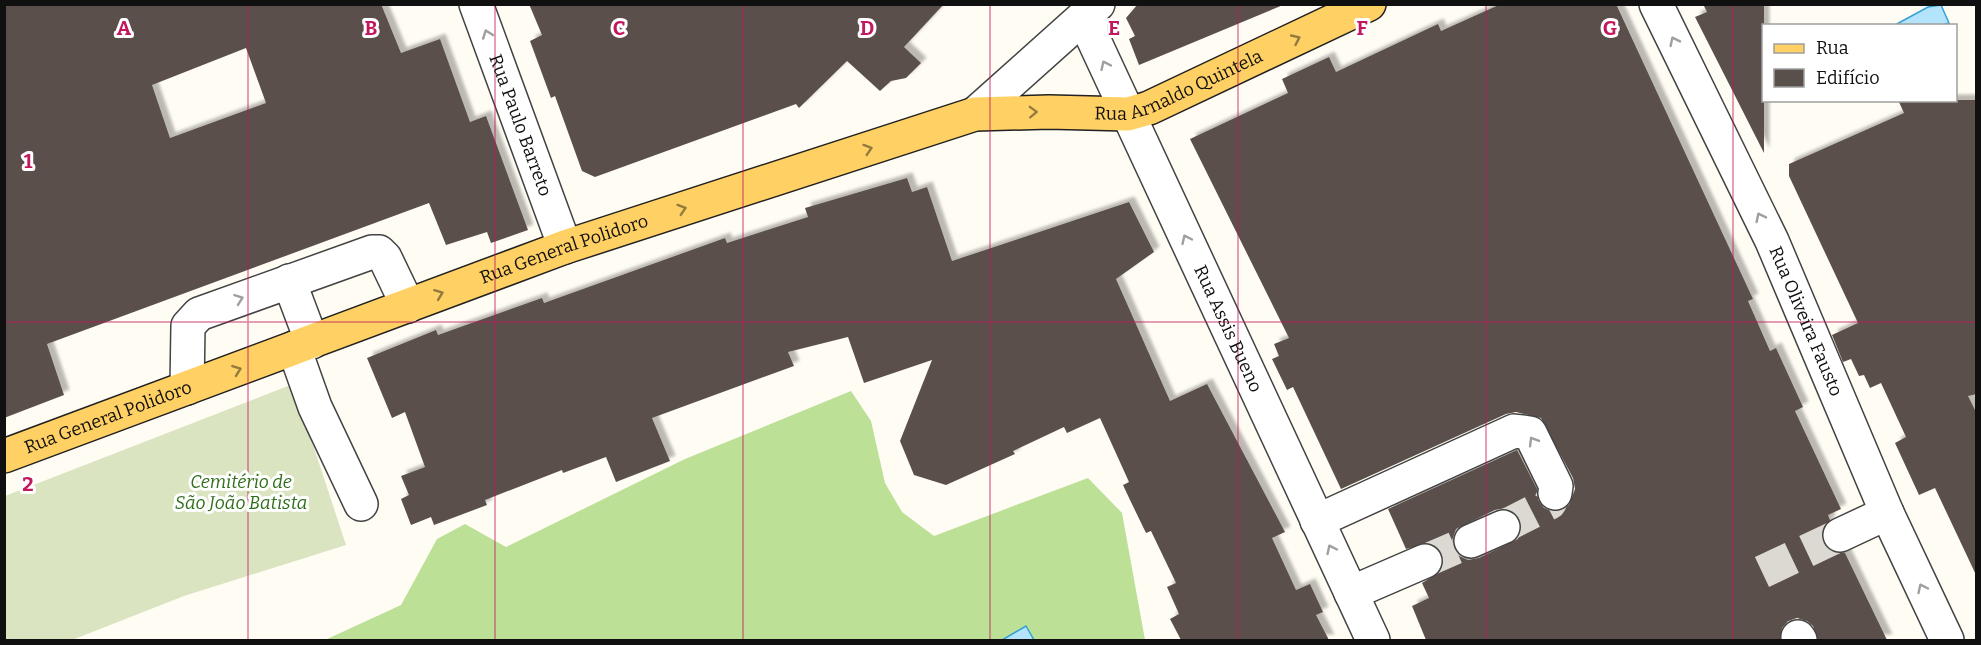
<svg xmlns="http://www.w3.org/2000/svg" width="1981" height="645" font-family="Bitter,serif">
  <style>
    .forest { fill: #bbe096 }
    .cemetery { fill: #dbe4c1 }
    .water { fill: #b3e4fb; stroke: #34a0d8; stroke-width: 1.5 }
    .building { fill: #5a504b; fill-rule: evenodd; filter: url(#shadow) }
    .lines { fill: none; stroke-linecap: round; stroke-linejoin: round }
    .minor-tunnel { stroke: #dbd9d1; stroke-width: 33; stroke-dasharray: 33 16; stroke-linecap: butt }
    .minor-casing { stroke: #434343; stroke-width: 36 }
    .major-casing { stroke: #212121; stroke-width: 36 }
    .minor { stroke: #fff; stroke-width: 33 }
    .major { stroke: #ffd063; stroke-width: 33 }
    .oneway { stroke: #9f9f9f }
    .oneway2 { stroke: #937a3e }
    .grid { fill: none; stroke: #c2185b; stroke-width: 1.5; stroke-opacity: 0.55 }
    .labels { text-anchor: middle; stroke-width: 6; stroke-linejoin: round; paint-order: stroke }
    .street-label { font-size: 18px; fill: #101010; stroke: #fff }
    .park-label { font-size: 18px; font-style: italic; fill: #306e1a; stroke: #fff }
    .grid-label { font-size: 20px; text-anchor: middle; font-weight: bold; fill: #c2185b; stroke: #fff; stroke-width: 6; stroke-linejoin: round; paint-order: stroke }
  </style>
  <defs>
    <filter id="shadow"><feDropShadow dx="5.5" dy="-5.5" stdDeviation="1.5" flood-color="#0004"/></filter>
  </defs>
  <rect width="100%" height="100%" fill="#fffcf3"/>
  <path class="forest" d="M 851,391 L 871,421 L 885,483 L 902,512 L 934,536 L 1088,478 L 1122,513 L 1145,640 L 325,640 L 401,605 L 437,539 L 465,524 L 506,547 L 685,459 Z"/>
  <path class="cemetery" d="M 293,384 L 346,545 L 184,596 L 72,640 L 5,640 L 5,496 Z"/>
  <g class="water">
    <path d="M 1941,5 L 1949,23 L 1942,25 L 1895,25 L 1928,7 Z"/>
    <path d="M 1026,626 L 1034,640 L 1002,640 Z"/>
  </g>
  <g class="building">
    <path d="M 4,4 L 381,4 L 401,53 L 440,39 L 470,122 L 486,116 L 528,230 L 491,243 L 487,232 L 446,245 L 429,203 L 47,344 L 64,395 L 4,418 ZM 246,48 L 266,103 L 170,138 L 152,85 Z"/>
    <path d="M 529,4 L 944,4 L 904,47 L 921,63 L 906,78 L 891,81 L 880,91 L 847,61 L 799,108 L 796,104 L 595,177 L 582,171 L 555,96 L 551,98 L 530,41 L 542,35 Z"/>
    <path d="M 1138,4 L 1283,4 L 1283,5 L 1139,65 L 1129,39 L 1135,36 L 1126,18 Z"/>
    <path d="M 1501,4 L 1616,4 L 1753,299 L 1748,301 L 1770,351 L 1776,348 L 1803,407 L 1795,411 L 1841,509 L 1828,515 L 1830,520 L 1821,533 L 1823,542 L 1830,551 L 1845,553 L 1887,640 L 1818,640 L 1813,626 L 1807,621 L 1797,618 L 1788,621 L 1782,628 L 1780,640 L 1426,640 L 1412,606 L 1429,598 L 1422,583 L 1440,572 L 1444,563 L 1442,554 L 1437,546 L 1428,543 L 1406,549 L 1388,509 L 1517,450 L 1537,489 L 1538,500 L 1544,508 L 1553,512 L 1562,510 L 1569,505 L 1575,489 L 1573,478 L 1541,418 L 1516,412 L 1506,414 L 1341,489 L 1293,387 L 1287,390 L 1272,359 L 1279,356 L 1274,344 L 1289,338 L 1190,139 L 1288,93 L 1282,79 L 1329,57 L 1336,72 L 1438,24 L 1441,31 ZM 1506,508 L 1515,512 L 1520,520 L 1521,530 L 1518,539 L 1479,558 L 1468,560 L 1459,556 L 1454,549 L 1452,540 L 1456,529 L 1495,510 Z"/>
    <path d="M 1703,4 L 1764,4 L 1764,153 L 1695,17 L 1707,12 Z"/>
    <path d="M 1898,100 L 1977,100 L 1977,394 L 1968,396 L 1977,414 L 1977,577 L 1935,488 L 1919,495 L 1895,443 L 1906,437 L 1881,383 L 1870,388 L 1864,375 L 1859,376 L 1851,359 L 1843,362 L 1832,335 L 1858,323 L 1789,176 L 1789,164 L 1904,113 Z"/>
    <path d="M 907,178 L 912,192 L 927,187 L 952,261 L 1129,202 L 1154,252 L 1116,279 L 1170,401 L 1207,384 L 1285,532 L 1272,538 L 1296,590 L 1310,584 L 1323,612 L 1316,615 L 1329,640 L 1181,640 L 1170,619 L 1179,614 L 1167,587 L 1176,583 L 1151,531 L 1146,533 L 1130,500 L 1123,485 L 1129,482 L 1100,418 L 1067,433 L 1064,427 L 1013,451 L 1015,454 L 946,485 L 914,475 L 900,441 L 932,360 L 864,383 L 848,337 L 788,352 L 794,366 L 652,418 L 670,461 L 616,482 L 606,457 L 563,473 L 562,470 L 485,500 L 487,505 L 434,525 L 431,517 L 411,525 L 401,499 L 409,495 L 401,476 L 425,467 L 405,412 L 392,418 L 367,358 L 436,330 L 438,335 L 542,298 L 544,303 L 725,238 L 727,243 L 808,217 L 805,208 Z"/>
  </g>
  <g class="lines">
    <g class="minor-tunnel">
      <path d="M 1503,527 L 1550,503 L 1555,493"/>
      <path d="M 1425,561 L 1471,541"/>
      <path d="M 1762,572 L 1840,535"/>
    </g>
    <defs>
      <g id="minor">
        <path id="s1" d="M 476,4 L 565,247"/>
        <path id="s2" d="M 1656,4 L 1772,241 L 1887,513 L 1947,640"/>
        <path id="s3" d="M 1090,14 L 1091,34 L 1373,640"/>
        <path d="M 975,114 L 1098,4"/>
        <path d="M 289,281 L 312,342"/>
        <path d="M 294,348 L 315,407 L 361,504"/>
        <path d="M 187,388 L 188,326 L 199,314 L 372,252 L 379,252 L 385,258 L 408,306"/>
        <path d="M 1317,521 L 1514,431 L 1530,433 L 1556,486 L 1555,493"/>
        <path d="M 1840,535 L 1887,513"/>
        <path d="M 1471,541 L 1503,527"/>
        <path d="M 1351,593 L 1425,561"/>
        <path d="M 1798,637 L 1800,640"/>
      </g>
      <g id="major">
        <path id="s4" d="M 4,456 L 565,247 L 975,114 L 1049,112 L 1128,114 L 1149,108 L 1369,4"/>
      </g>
    </defs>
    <use href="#minor" class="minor-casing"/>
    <use href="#major" class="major-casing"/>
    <use href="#minor" class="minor"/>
    <use href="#major" class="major"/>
  </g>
  <defs><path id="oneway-chevron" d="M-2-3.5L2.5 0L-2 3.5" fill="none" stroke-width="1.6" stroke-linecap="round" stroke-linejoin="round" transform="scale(1.5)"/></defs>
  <g class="oneway">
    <use href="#oneway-chevron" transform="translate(487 34) rotate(-110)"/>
    <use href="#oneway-chevron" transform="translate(1674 41) rotate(-116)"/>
    <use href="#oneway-chevron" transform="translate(1105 65) rotate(-115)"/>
    <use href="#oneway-chevron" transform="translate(1760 217) rotate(-116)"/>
    <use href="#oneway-chevron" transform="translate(1186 239) rotate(-115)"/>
    <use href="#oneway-chevron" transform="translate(239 299) rotate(-20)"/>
    <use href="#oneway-chevron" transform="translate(1533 441) rotate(-121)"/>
    <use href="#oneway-chevron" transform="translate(1331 549) rotate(-115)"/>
    <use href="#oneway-chevron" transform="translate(1922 588) rotate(-115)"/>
  </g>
  <g class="oneway2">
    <use href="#oneway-chevron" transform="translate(1296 39) rotate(-25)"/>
    <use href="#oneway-chevron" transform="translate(1033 112) rotate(-2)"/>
    <use href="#oneway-chevron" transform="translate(868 149) rotate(-18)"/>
    <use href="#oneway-chevron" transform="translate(682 209) rotate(-18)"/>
    <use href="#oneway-chevron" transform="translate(439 294) rotate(-21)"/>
    <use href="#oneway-chevron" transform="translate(237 370) rotate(-20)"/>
  </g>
  <path class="grid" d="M 248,4 L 248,640M 495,4 L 495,640M 743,4 L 743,640M 990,4 L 990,640M 1238,4 L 1238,640M 1486,4 L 1486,640M 1733,4 L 1733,640M 4,322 L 1976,322"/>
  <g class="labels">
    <g class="street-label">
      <text dy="6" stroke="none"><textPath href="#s4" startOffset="1239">Rua Arnaldo Quintela</textPath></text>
      <text dy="6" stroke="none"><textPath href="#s1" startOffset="129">Rua Paulo Barreto</textPath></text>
      <text dy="6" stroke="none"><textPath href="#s4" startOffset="597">Rua General Polidoro</textPath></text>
      <text dy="6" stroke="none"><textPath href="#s2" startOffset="351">Rua Oliveira Fausto</textPath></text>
      <text dy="6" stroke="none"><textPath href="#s3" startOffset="345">Rua Assis Bueno</textPath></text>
      <text dy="6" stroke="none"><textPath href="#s4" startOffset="111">Rua General Polidoro</textPath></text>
    </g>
    <g class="park-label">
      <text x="241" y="488">Cemitério de<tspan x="241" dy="21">São João Batista</tspan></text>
    </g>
  </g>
  <g class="grid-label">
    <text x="124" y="35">A</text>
    <text x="371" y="35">B</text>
    <text x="619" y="35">C</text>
    <text x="867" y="35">D</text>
    <text x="1114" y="35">E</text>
    <text x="1362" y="35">F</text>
    <text x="1610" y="35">G</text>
    <text x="28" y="168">1</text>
    <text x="28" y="491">2</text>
  </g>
  <rect width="1981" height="645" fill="none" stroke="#101010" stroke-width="12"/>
  <rect x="1762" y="24" width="195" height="78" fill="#ffffff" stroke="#9f9f9f" stroke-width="1.5"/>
  <rect x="1774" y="44" width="30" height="9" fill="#ffd063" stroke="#9f9f9f" stroke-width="1.5"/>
  <text x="1816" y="54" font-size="18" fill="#101010">Rua</text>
  <rect x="1774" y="69" width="30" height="18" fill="#5a504b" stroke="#9f9f9f" stroke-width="1.5"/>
  <text x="1816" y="84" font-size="18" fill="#101010">Edifício</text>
</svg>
